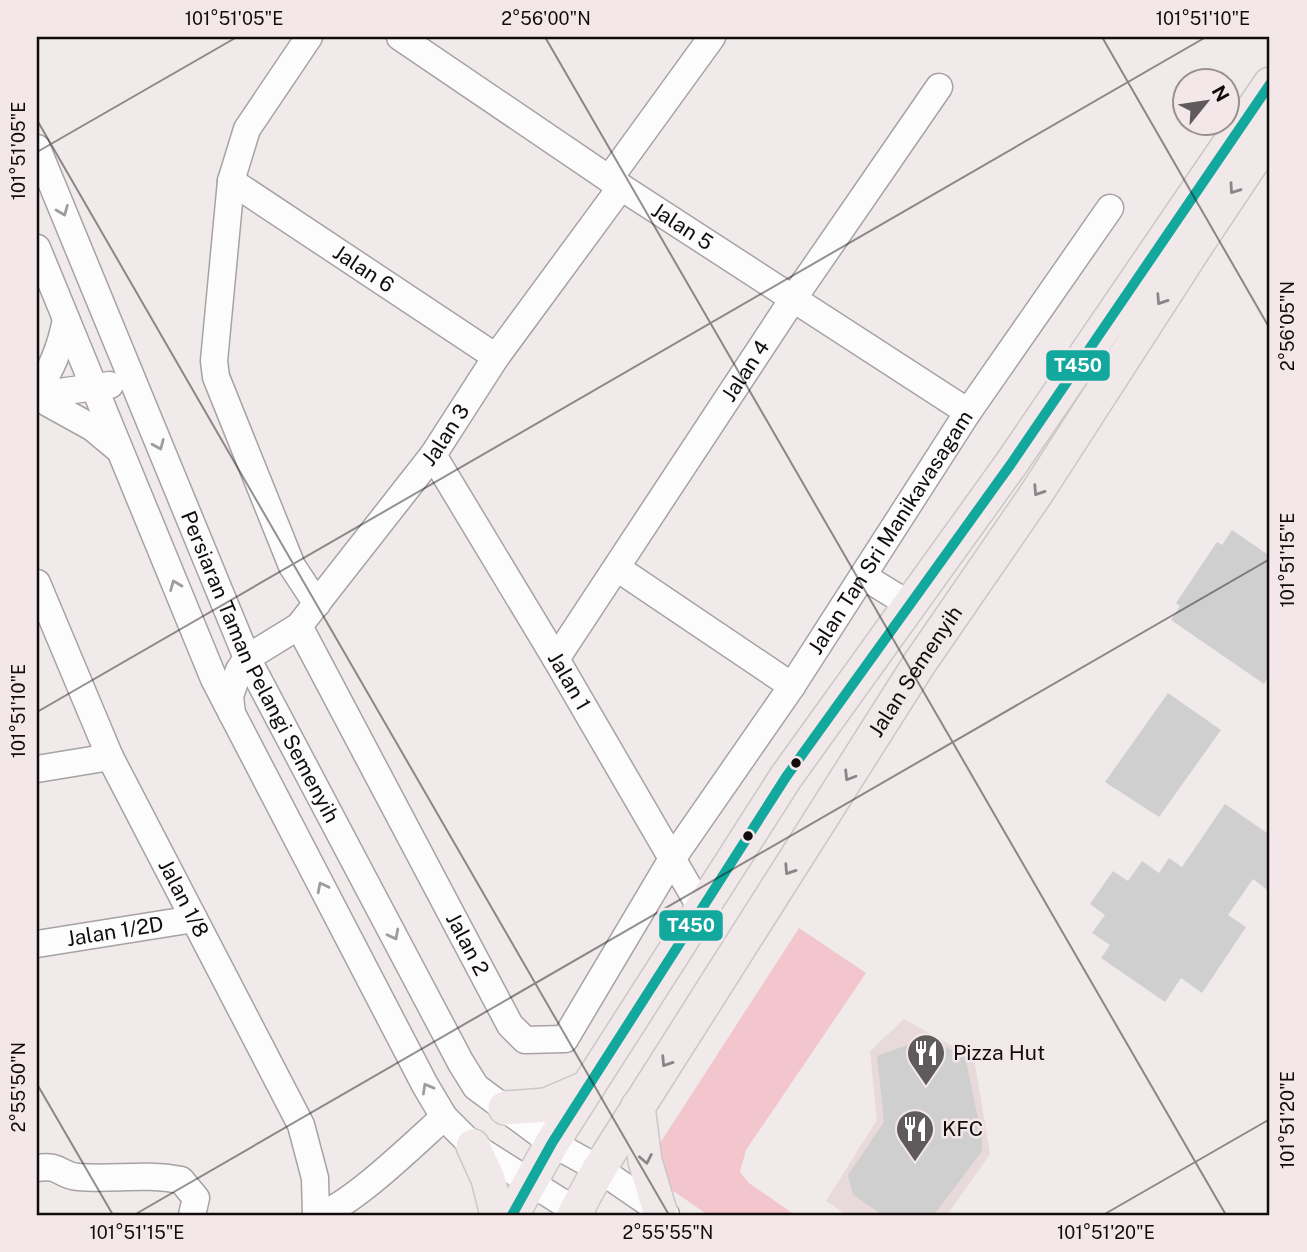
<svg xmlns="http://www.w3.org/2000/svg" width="1307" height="1252" font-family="'Public Sans',sans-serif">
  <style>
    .built { fill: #e8d9db }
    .green { fill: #f2c6cc }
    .building { fill: #d0cfd0 }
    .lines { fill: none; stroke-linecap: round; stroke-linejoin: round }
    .minor-casing { stroke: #a7a2a3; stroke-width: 29 }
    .major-casing { stroke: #cbc7c7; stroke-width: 36 }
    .minor { stroke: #fdfcfc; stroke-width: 26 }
    .major { stroke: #f1e8ea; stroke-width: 33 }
    .bus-1-casing { stroke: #f4e7e9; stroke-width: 16 }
    .bus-1 { stroke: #12a89d; stroke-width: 10 }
    .oneway { stroke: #8c8587 }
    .oneway2 { stroke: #9f9c9c }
    .ticks { fill: none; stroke: #110d0d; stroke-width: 2; stroke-opacity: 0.45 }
    .bus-dot { fill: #110d0d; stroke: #f4e7e9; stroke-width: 2.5 }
    .labels { text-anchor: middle; stroke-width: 5; stroke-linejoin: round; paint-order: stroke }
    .street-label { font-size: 21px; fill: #110d0d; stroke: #f4e7e9 }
    .poi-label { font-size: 21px; fill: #110d0d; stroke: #f4e7e9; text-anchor: start }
    .line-badge { stroke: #f4e7e9; stroke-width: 2.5 }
    .badge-label { font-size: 19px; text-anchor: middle; font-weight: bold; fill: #fff }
    .neatline { fill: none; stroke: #110d0d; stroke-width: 2.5 }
    .ticks-label { font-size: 18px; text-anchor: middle; fill: #110d0d }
  </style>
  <rect width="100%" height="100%" fill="#f1eaeb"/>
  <path class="built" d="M 904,1019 L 974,1058 L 990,1154 L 947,1215 L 847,1215 L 826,1201 L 877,1120 L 870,1051 Z"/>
  <path class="green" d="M 799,928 L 866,973 L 746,1150 L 740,1172 L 749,1183 L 795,1215 L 708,1215 L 659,1181 L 653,1154 Z"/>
  <g class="building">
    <path d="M 1232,530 L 1270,556 L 1270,673 L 1264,684 L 1171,620 L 1180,606 L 1176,603 L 1217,542 L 1222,545 Z"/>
    <path d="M 1168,693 L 1221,730 L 1159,817 L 1105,782 Z"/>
    <path d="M 1225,804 L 1270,835 L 1270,892 L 1253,879 L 1228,915 L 1246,927 L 1202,993 L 1181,978 L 1165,1002 L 1101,958 L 1110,945 L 1092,933 L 1105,915 L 1090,904 L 1113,871 L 1128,881 L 1142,861 L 1159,873 L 1169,858 L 1182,867 Z"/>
    <path d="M 926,1038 L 965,1056 L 982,1138 L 982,1151 L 934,1215 L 883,1215 L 853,1195 L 848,1175 L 884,1122 L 877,1056 Z"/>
  </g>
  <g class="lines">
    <defs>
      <g id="minor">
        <path d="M 309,37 L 247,129 L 231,181 L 214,361 L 216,377 L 292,566 L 317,604"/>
        <path id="s1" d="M 400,37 L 621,187 L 968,412"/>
        <path id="s2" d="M 37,148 L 247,658 L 461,1063 L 476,1087 L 552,1143 L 599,1169 L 666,1215"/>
        <path d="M 609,179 L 712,37"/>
        <path id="s3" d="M 231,181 L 496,357"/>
        <path d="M 37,248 L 214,679 L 425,1085 L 444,1117 L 473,1146 L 582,1215"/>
        <path d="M 37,390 C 53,368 61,346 66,319"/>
        <path d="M 37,395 L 110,385"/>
        <path d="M 37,397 L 93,428 L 117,448"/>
        <path id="s4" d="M 433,455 L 556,659 L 702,910"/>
        <path d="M 617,568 L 792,686"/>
        <path d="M 863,576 L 910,605"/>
        <path id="s5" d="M 37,583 L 110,757 L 301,1125 L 315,1178 L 316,1215"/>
        <path id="s6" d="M 299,626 L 510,1025 L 525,1040 L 565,1039 L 672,859 L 792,686 L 968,412 L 1110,208"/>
        <path id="s7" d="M 556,659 L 793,299 L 939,87"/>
        <path id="s8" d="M 232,714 L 230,696 L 239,670 L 247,658 L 299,626 L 433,455 L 496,357 L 621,187"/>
        <path d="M 37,769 L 110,757"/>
        <path id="s9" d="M 37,944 L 194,919"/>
        <path d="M 37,1168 C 61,1164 60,1176 78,1177 C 114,1180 144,1173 181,1180 L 196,1198 L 192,1215"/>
        <path d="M 318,1215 C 349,1208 417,1141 444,1117"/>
      </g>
      <g id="major">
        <path d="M 638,1106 L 645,1161 L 660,1211"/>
        <path d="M 505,1108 L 546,1105 L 588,1087"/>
        <path d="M 473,1146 L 488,1179 L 497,1215"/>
        <path d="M 512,1215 L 552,1143 L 786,777 L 1011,464 L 1270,84"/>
        <path id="s10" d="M 574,1215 L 599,1169 L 919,664 L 1036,494 L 1198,243 L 1270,135"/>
      </g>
    </defs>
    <use href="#minor" class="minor-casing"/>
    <use href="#major" class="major-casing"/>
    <use href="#minor" class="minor"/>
    <use href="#major" class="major"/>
    <defs>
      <path id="bus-1" d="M 512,1215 L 552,1143 L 786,777 L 1011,464 L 1270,84"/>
    </defs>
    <use href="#bus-1" class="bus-1-casing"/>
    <use href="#bus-1" class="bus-1"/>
  </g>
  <defs><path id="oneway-chevron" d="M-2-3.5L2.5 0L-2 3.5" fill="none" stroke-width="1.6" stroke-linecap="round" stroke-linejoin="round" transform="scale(1.75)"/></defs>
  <g class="oneway">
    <use href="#oneway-chevron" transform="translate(1234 189) rotate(125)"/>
    <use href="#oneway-chevron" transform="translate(1161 300) rotate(123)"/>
    <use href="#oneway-chevron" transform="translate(1038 491) rotate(123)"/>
    <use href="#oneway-chevron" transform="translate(849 776) rotate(122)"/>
    <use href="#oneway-chevron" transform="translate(789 870) rotate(123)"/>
    <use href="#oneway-chevron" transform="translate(666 1062) rotate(123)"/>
    <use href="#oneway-chevron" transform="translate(646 1159) rotate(79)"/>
  </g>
  <g class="oneway2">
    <use href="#oneway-chevron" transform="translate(63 211) rotate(68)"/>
    <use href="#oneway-chevron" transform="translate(159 445) rotate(67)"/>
    <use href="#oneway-chevron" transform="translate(175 585) rotate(-112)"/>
    <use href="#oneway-chevron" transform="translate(322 887) rotate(-117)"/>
    <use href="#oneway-chevron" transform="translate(394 935) rotate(62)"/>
    <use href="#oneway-chevron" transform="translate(427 1088) rotate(-119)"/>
  </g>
  <path class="ticks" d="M 545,37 L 1226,1215M 1102,37 L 1270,329M 37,120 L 669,1215M 37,152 L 237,37M 37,712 L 1206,37M 37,1084 L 113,1215M 134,1215 L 1270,559M 1103,1215 L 1270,1119"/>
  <defs>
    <symbol id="restaurant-pin" viewBox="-11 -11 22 30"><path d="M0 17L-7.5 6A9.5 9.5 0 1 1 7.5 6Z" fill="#5f5a5b" stroke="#f4e7e9"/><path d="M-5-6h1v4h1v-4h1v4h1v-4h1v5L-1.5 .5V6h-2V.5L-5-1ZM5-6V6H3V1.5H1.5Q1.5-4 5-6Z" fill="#fff"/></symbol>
  </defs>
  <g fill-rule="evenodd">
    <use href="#restaurant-pin" x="904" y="1031" width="44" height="60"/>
    <use href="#restaurant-pin" x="893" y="1107" width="44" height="60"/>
  </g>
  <g class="bus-dot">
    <circle cx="796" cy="763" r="6"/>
    <circle cx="748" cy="836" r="6"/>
  </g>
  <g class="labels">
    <g class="street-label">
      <text dy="7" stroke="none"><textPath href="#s1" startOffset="340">Jalan 5</textPath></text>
      <text dy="7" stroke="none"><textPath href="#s3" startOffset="159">Jalan 6</textPath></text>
      <text dy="7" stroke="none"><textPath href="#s7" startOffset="345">Jalan 4</textPath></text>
      <text dy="7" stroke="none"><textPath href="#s8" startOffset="362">Jalan 3</textPath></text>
      <text dy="7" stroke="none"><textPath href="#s6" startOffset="1115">Jalan Tan Sri Manikavasagam</textPath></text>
      <text dy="7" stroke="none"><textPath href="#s2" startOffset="565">Persiaran Taman Pelangi Semenyih</textPath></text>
      <text dy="7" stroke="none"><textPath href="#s10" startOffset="642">Jalan Semenyih</textPath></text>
      <text dy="7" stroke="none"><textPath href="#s4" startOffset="264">Jalan 1</textPath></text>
      <text dy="7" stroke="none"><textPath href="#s5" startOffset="348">Jalan 1/8</textPath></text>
      <text dy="7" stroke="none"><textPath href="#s9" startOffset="79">Jalan 1/2D</textPath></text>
      <text dy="7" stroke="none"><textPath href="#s6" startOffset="360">Jalan 2</textPath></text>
    </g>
    <g class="poi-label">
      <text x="953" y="1060">Pizza Hut</text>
      <text x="942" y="1136">KFC</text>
    </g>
  </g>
  <g class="line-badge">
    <rect x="1045" y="349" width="66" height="33" rx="7" fill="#12a89d"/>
    <rect x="658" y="909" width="66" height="33" rx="7" fill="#12a89d"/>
  </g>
  <g class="badge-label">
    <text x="1078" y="372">T450</text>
    <text x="691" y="932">T450</text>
  </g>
  <rect width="1307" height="1252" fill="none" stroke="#f4e7e9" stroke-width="77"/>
  <g transform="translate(1206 102) rotate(60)"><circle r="33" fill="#f4e7e9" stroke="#999091" stroke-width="2"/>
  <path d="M0-5L12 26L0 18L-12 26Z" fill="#5f5a5b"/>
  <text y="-10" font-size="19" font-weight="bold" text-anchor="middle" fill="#110d0d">N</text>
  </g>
  <rect x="38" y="38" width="1230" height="1176" class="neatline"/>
  <g class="ticks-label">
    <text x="234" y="25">101°51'05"E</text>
    <text x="546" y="25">2°56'00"N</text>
    <text x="1203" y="25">101°51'10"E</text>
    <text transform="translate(19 151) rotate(-90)" y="6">101°51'05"E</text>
    <text transform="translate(1288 326) rotate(-90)" y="6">2°56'05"N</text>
    <text transform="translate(1288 560) rotate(-90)" y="6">101°51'15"E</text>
    <text transform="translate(19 711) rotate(-90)" y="6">101°51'10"E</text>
    <text transform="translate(19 1087) rotate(-90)" y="6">2°55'50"N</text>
    <text transform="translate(1288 1120) rotate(-90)" y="6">101°51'20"E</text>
    <text x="137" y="1239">101°51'15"E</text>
    <text x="668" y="1239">2°55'55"N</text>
    <text x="1106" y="1239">101°51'20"E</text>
  </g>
</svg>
